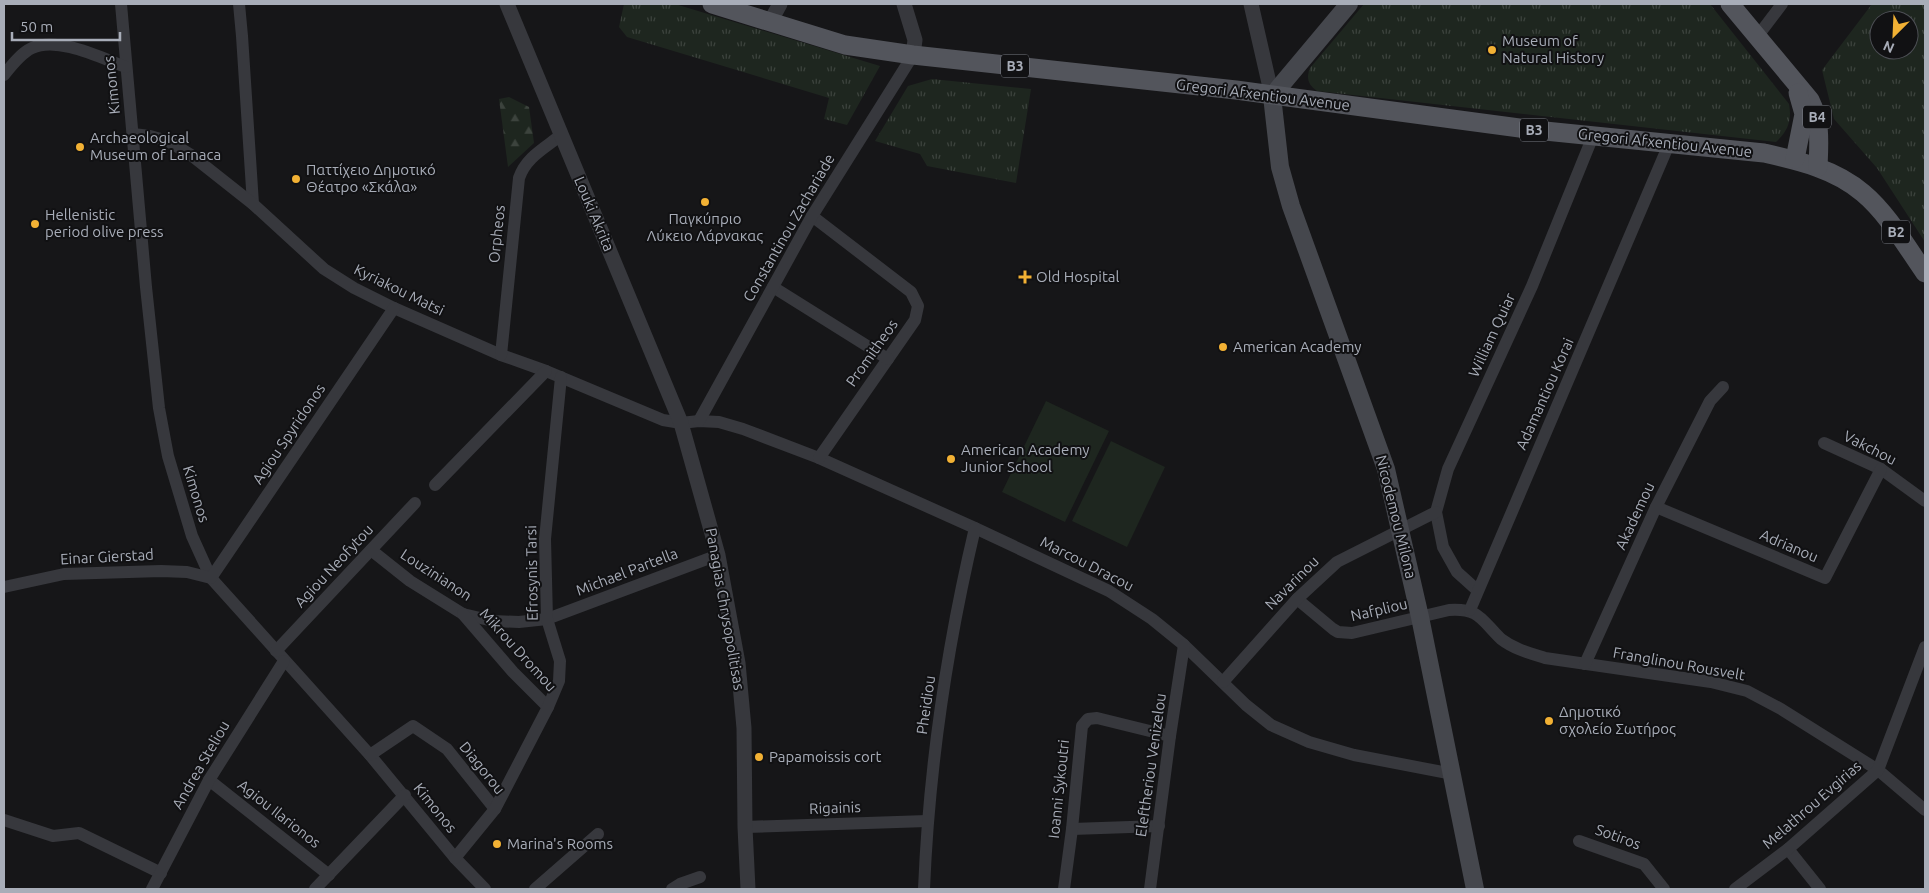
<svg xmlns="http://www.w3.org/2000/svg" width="1929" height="893" font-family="Ubuntu,sans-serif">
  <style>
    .grass { fill: url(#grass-tufts); fill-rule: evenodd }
    .forest { fill: url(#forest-firs) }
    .pitch { fill: #1e261f }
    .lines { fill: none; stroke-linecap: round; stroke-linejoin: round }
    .minor { stroke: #37383d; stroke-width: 12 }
    .tertiary { stroke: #37383d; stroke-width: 15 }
    .secondary { stroke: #45474d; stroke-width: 18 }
    .primary { stroke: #53555c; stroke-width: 19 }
    .poi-dot { fill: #f2b134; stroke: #111113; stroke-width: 2 }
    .labels { text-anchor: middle; stroke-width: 4; stroke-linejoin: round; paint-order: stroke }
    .shield { fill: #111113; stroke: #7b7e86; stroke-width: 1 }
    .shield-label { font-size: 14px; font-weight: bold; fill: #a8adb8 }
    .poi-label { font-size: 15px; fill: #a8adb8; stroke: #111113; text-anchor: start }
    .street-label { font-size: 15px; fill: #a8adb8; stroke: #111113 }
  </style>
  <defs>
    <pattern id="grass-tufts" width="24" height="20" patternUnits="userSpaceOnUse" patternTransform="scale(1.25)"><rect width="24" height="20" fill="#1e261f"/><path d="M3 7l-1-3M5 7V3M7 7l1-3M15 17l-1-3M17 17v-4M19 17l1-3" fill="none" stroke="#3c433d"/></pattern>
    <pattern id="forest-firs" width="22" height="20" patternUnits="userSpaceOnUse" patternTransform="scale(1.25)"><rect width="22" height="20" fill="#1e261f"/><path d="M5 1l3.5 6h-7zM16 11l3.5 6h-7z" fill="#3c433d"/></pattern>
  </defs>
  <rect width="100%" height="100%" fill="#161618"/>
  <g class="grass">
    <path d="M 624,4 L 675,4 L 880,66 L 847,125 L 824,119 L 829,98 L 627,37 L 619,27 Z"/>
    <path d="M 1364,4 L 1710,4 L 1789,104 C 1792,120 1788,131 1776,142 L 1317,91 C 1308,85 1306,78 1310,68 Z"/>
    <path d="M 1872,4 L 1925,4 L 1925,242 L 1877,168 L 1834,119 L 1822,70 ZM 1879,20 L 1909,20 L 1909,50 L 1879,50 Z"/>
    <path d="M 932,79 L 1031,89 L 1016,183 L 927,166 L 920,154 L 875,141 L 908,86 Z"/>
  </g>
  <path class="forest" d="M 509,97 L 529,107 L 534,143 L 508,167 L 499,99 Z"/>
  <g class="pitch">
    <path d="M 1046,401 L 1109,431 L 1065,522 L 1002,492 Z"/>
    <path d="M 1111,441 L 1165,467 L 1127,547 L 1072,521 Z"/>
  </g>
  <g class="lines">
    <g class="minor">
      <path d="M 121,4 L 146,287 L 159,408 L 168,456 L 192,536 L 211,578 L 370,755 L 455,858 L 485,889"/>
      <path d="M 239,4 L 242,36 L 253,204"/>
      <path d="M 1757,37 L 1782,4"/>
      <path d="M 4,75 C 11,66 21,53 32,48 C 58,36 101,58 126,67"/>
      <path d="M 133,134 L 150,136 L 168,141 L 191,155 L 253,204 L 324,269 L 354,288 L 394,308 L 501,355 L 546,371 L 663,420 L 681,423 L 699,421 L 719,422 L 743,429 L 819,458 L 975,528 L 1109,591 L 1152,619 L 1184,645 L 1246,705 L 1271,725 L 1309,742 L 1354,755 L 1453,774"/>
      <path d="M 812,216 L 911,292 L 918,306 L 915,320 L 819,458"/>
      <path d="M 773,287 L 888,359"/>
      <path d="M 501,355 L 519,178 C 526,157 545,148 561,135"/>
      <path d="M 699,421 L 812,216 L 913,55"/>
      <path d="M 1824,443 L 1881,469 L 1925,501"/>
      <path d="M 435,485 L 546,371"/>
      <path d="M 1656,507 L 1825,578 L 1881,469"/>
      <path d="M 371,550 L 410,581 L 463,614 L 493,621 L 519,622 L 547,619 L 718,555"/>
      <path d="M 4,587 L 64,574 L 161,571 L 187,572 L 211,578 L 394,308"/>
      <path d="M 1477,590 L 1457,572 L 1443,547 L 1436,512 L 1448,469 L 1532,286 L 1593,136"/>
      <path d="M 1297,599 L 1333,629 L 1338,632 L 1352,633 L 1449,610 C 1480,608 1481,620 1501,639 C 1514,649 1529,653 1545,658 L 1711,682 L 1747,691 L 1781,709 L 1878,770 L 1925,810"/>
      <path d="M 1470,610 L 1669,144"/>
      <path d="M 463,614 L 513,672 L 548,707"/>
      <path d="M 276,651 L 415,503"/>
      <path d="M 1585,664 L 1656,507 L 1710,401 L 1723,387"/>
      <path d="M 1223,682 L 1297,599 L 1337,562 L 1436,512"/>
      <path d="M 370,755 L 413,726 L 447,749 L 495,809"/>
      <path d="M 209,780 L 329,875"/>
      <path d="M 4,820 L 53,836 L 79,833 L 161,873"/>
      <path d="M 745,827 L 927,821"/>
      <path d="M 1072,829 L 1159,826"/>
      <path d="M 1579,841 L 1644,864 L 1664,889"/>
      <path d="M 1788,849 L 1820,889"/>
      <path d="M 455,858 L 495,809 L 548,707 L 559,681 L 560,661 L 547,619 L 545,539 L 561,377"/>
      <path d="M 152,889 L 209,780 L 284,661"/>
      <path d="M 315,889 L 405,795"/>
      <path d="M 535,889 L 598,834"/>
      <path d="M 672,889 L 680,884 L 700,877"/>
      <path d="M 924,889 C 929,768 947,646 975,528"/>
      <path d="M 1064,889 L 1072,829 L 1082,726 L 1088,719 L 1097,718 L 1170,736"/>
      <path d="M 1150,889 L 1170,736 L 1184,645"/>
      <path d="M 1735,889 L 1788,849 L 1878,770 L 1925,647"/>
    </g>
    <g class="tertiary">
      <path d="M 507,4 L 681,423 L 718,555 L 738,663 L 744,728 L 745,827 L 748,889"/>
      <path d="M 904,4 L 915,40 L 913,55"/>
      <path d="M 1251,4 L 1272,96"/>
      <path d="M 770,22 L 780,4"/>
    </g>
    <path class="secondary" d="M 1349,4 L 1272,96 L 1280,167 L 1291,206 L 1386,469 L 1420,617 L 1475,889"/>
    <g class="primary">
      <path d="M 712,4 L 845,45 L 913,55 L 1236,90 L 1535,130 L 1764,153 C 1799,161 1835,169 1863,193 C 1888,214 1906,246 1925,273"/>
      <path d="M 1730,4 L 1810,100 C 1821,122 1819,143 1818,167"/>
      <path d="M 1795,159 L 1804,114 L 1798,93"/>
    </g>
  </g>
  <g class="poi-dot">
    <circle cx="1492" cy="50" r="5"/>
    <circle cx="80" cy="147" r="5"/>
    <circle cx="296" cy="179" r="5"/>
    <circle cx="705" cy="202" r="5"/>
    <circle cx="35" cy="224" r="5"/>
    <path d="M1022.5 269.5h5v5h5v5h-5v5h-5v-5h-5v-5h5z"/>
    <circle cx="1223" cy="347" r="5"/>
    <circle cx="951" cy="459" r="5"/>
    <circle cx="1549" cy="721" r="5"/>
    <circle cx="759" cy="757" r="5"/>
    <circle cx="497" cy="844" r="5"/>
  </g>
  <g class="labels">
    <g class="shield">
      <rect x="1001" y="54.5" width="28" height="23" rx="4"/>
      <rect x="1803" y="105.5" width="28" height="23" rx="4"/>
      <rect x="1520" y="118.5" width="28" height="23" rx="4"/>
      <rect x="1882" y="220.5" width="28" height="23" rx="4"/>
    </g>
    <g class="shield-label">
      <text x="1015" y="71">B3</text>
      <text x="1817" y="122">B4</text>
      <text x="1534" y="135">B3</text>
      <text x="1896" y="237">B2</text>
    </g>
    <g class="poi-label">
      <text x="1502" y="46">Museum of<tspan x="1502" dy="17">Natural History</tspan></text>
      <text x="90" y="143">Archaeological<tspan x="90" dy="17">Museum of Larnaca</tspan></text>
      <text x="306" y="175">Παττίχειο Δημοτικό<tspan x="306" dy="17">Θέατρο «Σκάλα»</tspan></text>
      <text x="45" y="220">Hellenistic<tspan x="45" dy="17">period olive press</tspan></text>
      <text x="705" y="224" text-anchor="middle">Παγκύπριο<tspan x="705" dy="17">Λύκειο Λάρνακας</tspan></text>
      <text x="1036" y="282">Old Hospital</text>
      <text x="1233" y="352">American Academy</text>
      <text x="961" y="455">American Academy<tspan x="961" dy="17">Junior School</tspan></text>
      <text x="1559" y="717">Δημοτικό<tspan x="1559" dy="17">σχολείο Σωτήρος</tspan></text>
      <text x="769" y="762">Papamoissis cort</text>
      <text x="507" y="849">Marina's Rooms</text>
    </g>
    <g class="street-label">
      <text transform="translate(112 85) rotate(-96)" y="5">Kimonos</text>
      <text transform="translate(1263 95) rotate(7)" y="5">Gregori Afxentiou Avenue</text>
      <text transform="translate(1665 143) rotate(6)" y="5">Gregori Afxentiou Avenue</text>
      <text transform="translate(594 214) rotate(67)" y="5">Louki Akrita</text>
      <text transform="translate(789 228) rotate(-60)" y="5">Constantinou Zachariade</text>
      <text transform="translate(497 234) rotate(-84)" y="5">Orpheos</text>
      <text transform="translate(399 290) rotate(26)" y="5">Kyriakou Matsi</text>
      <text transform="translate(1492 335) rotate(-65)" y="5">William Quiar</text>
      <text transform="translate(872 353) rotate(-55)" y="5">Promitheos</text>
      <text transform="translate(1545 394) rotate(-66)" y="5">Adamantiou Korai</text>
      <text transform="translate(289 434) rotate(-56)" y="5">Agiou Spyridonos</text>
      <text transform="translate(1870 448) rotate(27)" y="5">Vakchou</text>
      <text transform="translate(196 494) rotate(73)" y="5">Kimonos</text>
      <text transform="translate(1635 516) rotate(-65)" y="5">Akademou</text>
      <text transform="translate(1396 517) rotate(76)" y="5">Nicodemou Milona</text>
      <text transform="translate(1789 546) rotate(23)" y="5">Adrianou</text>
      <text transform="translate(107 557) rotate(-3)" y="5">Einar Gierstad</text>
      <text transform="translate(1087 564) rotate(27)" y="5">Marcou Dracou</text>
      <text transform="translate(334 566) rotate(-47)" y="5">Agiou Neofytou</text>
      <text transform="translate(627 572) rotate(-21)" y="5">Michael Partella</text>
      <text transform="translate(532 573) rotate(-91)" y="5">Efrosynis Tarsi</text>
      <text transform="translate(436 575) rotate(33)" y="5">Louzinianon</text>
      <text transform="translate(1292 583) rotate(-45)" y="5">Navarinou</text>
      <text transform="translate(725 609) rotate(80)" y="5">Panagias Chrysopolitisas</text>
      <text transform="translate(1379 610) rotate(-13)" y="5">Nafpliou</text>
      <text transform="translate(518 650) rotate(48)" y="5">Mikrou Dromou</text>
      <text transform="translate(1679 664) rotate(10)" y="5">Franglinou Rousvelt</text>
      <text transform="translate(926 705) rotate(-82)" y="5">Pheidiou</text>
      <text transform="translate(201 765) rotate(-60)" y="5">Andrea Steliou</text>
      <text transform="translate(1151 765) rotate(-82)" y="5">Eleftheriou Venizelou</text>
      <text transform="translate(482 768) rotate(51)" y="5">Diagorou</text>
      <text transform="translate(1059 789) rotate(-84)" y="5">Ioanni Sykoutri</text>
      <text transform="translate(1812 805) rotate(-41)" y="5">Melathrou Evgirias</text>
      <text transform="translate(435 808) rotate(51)" y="5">Kimonos</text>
      <text transform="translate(835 808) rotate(-2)" y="5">Rigainis</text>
      <text transform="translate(279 814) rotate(38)" y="5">Agiou Ilarionos</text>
      <text transform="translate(1618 837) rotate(20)" y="5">Sotiros</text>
    </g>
  </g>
  <rect width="1929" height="893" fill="none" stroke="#a8adb8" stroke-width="10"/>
  <g transform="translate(1894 35) rotate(204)"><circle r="24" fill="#111113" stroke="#4d4f55"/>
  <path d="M0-4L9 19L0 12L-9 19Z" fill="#f2b134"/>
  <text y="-8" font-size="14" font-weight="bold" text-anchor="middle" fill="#a8adb8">N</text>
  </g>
  <path d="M12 32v8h108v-8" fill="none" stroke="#a8adb8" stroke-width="2.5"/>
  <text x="20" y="32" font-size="15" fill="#a8adb8" stroke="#111113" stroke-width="4" paint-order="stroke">50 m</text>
</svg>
